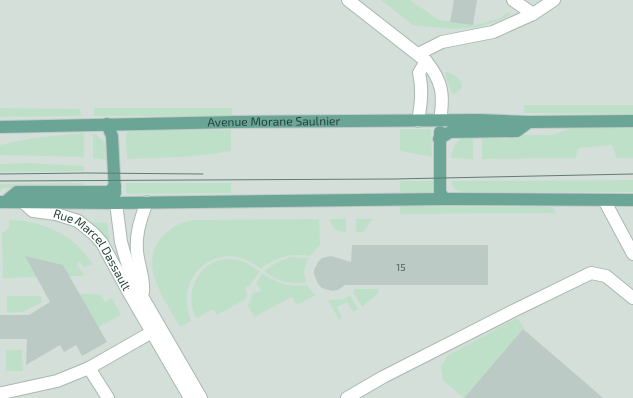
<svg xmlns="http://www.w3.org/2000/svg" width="633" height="398" font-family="'Exo 2',sans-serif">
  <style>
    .built { fill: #d4dfda }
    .green { fill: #bfe0c8 }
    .building { fill: #bbcac4 }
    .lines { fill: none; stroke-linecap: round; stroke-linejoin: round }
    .minor-casing { stroke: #a8b8b2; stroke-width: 14 }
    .major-casing { stroke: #c2cac8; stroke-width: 14 }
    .minor { stroke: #fff; stroke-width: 12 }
    .major { stroke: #6aa596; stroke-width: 12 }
    .tram { stroke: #5f7d75; stroke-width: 1 }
    .labels { text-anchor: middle; stroke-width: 3; stroke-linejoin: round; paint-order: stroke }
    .number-label { font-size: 10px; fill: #4a645c }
    .street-label { font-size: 12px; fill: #24423a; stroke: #f7fbf9 }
  </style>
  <rect width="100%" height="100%" fill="#e6efeb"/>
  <rect class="built" x="0" y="0" width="633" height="398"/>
  <g class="green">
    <path d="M 381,0 L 410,0 L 439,20 L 477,25 L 500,18 L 508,12 L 511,14 L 501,20 L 478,27 L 453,29 L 413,25 Z"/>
    <path d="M 445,72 C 454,73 460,78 462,86 L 460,90 L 453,95 L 447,80 Z"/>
    <path d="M 524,105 L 633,105 L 633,114 L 524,113 Z"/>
    <path d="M 0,108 L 80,109 L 81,116 L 0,117 Z"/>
    <rect x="94" y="108" width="138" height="8"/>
    <path d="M 572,128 L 633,128 L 633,158 L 617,158 L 612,145 L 579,148 L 575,158 L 482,159 L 482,135 L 552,135 Z"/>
    <path d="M 400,129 L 429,129 L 431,130 L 432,157 L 400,151 Z"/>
    <path d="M 130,130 L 231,130 L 231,151 C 196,157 162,158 127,159 L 126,135 L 127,132 Z"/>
    <path d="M 84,133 L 84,157 L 0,155 L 0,145 L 33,138 Z"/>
    <path d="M 93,133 C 106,141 107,145 108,160 L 93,158 Z"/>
    <path d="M 466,135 L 473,135 L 473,159 L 451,158 C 452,147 457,140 466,135 Z"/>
    <path d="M 27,163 L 84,166 L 84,171 L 0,172 L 0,164 Z"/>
    <path d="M 633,180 L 633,192 L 463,192 C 457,191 451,188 452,181 Z"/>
    <path d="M 433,181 L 433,190 L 429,193 L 400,192 L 400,181 Z"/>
    <path d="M 84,183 L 84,187 L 3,188 L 0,191 L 0,184 Z"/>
    <path d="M 126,183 L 231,183 L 231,193 L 129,194 L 126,192 Z"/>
    <path d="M 400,206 L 551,207 L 554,209 L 556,213 L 400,214 Z"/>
    <path d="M 319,219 L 320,245 L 310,256 C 292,253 275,257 261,269 C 221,235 172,274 191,321 L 180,327 C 166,301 137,265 162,237 C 171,227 181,222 194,220 Z"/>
    <path d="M 330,219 L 346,219 L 346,232 C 337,232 331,228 330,219 Z"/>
    <path d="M 356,219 L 373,219 L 363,232 L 356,232 Z"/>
    <path d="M 9,220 C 41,220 76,235 92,264 L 84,268 L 80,262 L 77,264 L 84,275 L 80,276 L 3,278 L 2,232 L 5,232 L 5,230 L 9,229 Z"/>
    <path d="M 91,222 L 107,223 L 110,244 L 109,245 L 90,223 Z"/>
    <path d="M 291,257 L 308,258 L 304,272 L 306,282 C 290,285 277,281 264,271 L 276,263 Z"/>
    <path d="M 233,259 L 243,261 L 260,271 L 250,285 L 245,288 L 247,292 L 246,299 L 217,315 L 213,309 L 196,318 C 185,298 194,269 217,261 C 222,259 228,259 233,259 Z"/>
    <path d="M 262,273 C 276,283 290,288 307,285 L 312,292 L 316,295 L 297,305 L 292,297 L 254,317 L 247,304 L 250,303 L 252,293 L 261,291 L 260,288 L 256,284 Z"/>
    <path d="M 355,289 L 379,289 L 377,294 L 362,307 L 353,292 Z"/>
    <path d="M 79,294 L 100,294 L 105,302 L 112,298 L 121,315 L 98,327 Z"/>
    <path d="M 350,295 L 358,309 L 353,312 L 347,302 L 337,307 L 342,318 L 339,320 L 328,300 L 343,299 Z"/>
    <path d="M 7,296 L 41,296 L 42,302 L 23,312 L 7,313 Z"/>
    <path d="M 515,319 L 518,319 L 524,328 L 464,398 L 443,380 L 441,367 L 447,356 Z"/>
    <path d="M 6,350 L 22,350 L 23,371 L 6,371 Z"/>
  </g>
  <g class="building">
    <path d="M 454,0 L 477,0 L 473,25 L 450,22 Z"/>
    <path d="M 352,245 L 488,245 L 488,285 L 345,285 L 338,290 L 332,291 L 322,288 L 318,284 L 314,274 L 314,270 L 318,262 L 322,258 L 331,256 L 351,262 Z"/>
    <path d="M 25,256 L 63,265 L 107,342 L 82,356 L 76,345 L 64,352 L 60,345 L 26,365 L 27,339 L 0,339 L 0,315 L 29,315 L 50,302 Z"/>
    <path d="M 523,329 L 580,378 L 603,398 L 464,398 Z"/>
  </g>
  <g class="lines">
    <defs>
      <g id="minor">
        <path d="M 348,0 L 426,61 C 443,82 444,95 440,121"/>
        <path d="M 513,0 L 533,14"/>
        <path d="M 418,54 L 442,42 L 493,32 L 533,14 L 554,0"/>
        <path d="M 418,121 C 421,104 423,90 419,73 L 426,61"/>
        <path d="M 604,200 L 633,254"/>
        <path id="s1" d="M 23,202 L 33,211 L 56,214 L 78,221 L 94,234 L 102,243 L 128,291 L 190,398"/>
        <path d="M 116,203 L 121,242 L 128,266 L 143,298 L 201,398"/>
        <path d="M 143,292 C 144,278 140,271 138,258 C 134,238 140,220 147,202"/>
        <path d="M 0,396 L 2,393 L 57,381 L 89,368"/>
        <path d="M 108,398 L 89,368 L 152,332"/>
        <path d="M 347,398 L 383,377 L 517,309 L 591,273 L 606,276 L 633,298"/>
      </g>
      <g id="major">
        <path d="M 107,124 L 112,136 L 115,193"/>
        <path id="s2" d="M 0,127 L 235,122 L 479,120 L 529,122 L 633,121"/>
        <path d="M 440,132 L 440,192 L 444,199"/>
        <path d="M 439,139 L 450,132 L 517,131 L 529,122"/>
        <path d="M 0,202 L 116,203 L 444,199 L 633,200"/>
        <path d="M 5,202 L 17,192 L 109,192 L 115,186"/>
      </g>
    </defs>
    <use href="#minor" class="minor-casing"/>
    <use href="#major" class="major-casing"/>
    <use href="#minor" class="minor"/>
    <use href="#major" class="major"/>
    <g class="tram">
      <path d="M 0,174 L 87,173 L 203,174"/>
      <path d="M 0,181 L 394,179 L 633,174"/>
    </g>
  </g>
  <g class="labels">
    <g class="number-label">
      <text x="401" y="271">15</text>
    </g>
    <g class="street-label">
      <text dy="4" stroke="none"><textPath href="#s2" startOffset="274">Avenue Morane Saulnier</textPath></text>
      <text dy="4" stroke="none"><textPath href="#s1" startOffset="90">Rue Marcel Dassault</textPath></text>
    </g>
  </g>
</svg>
